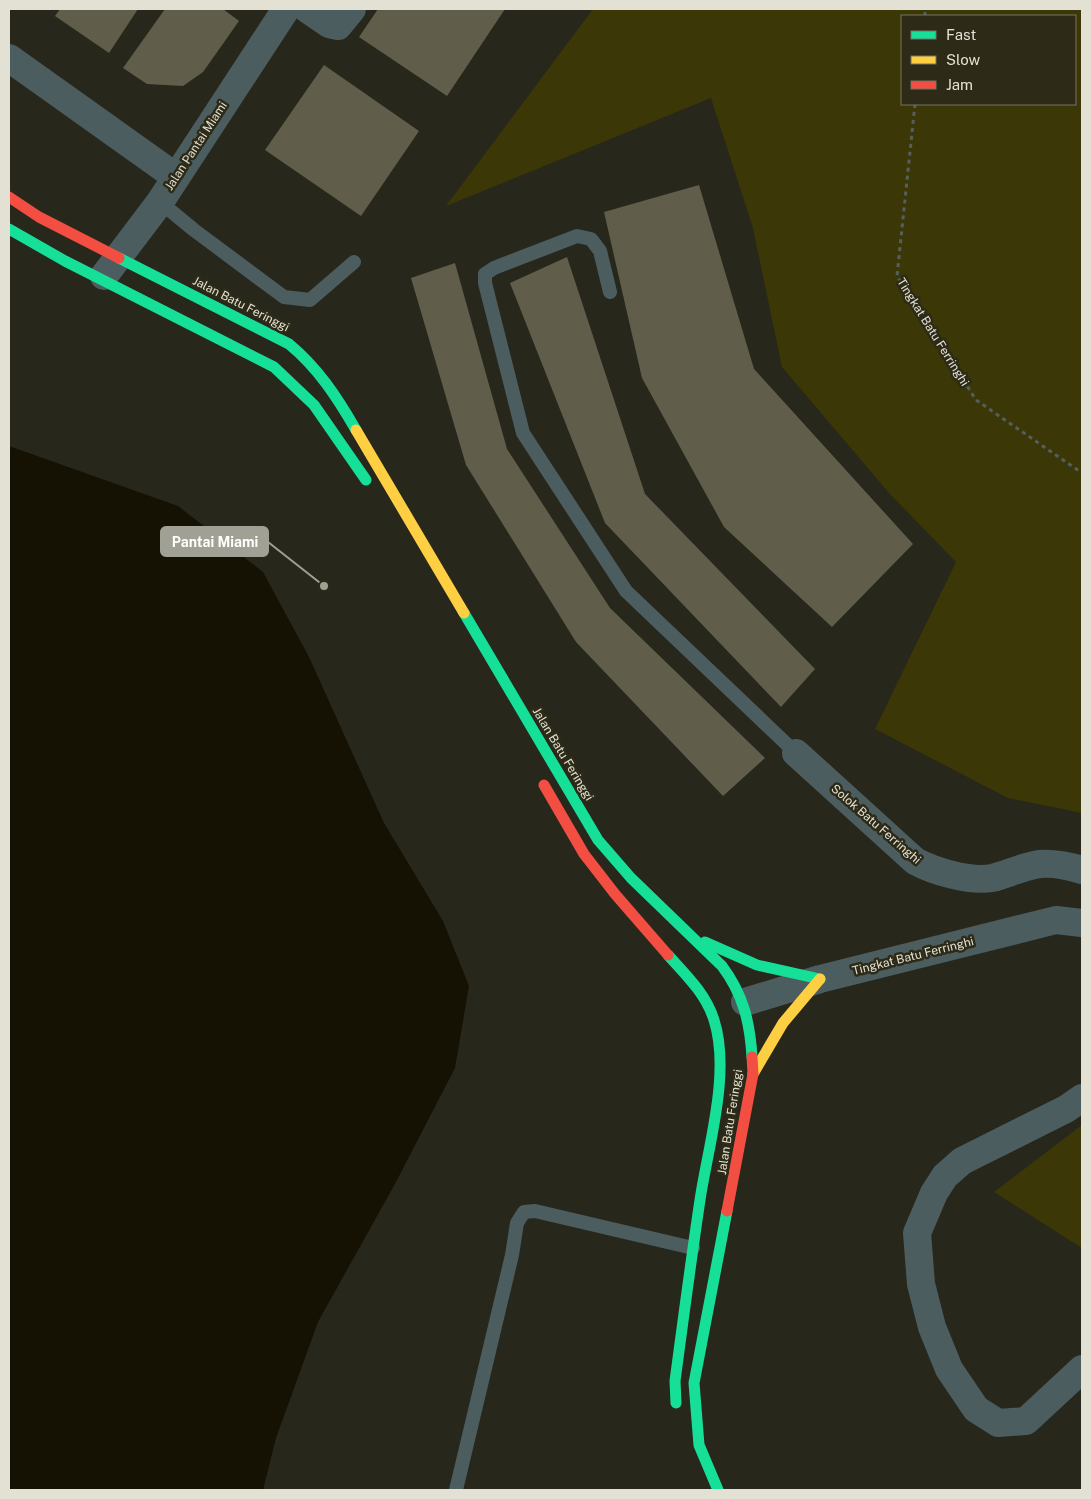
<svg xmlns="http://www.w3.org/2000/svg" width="1091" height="1499" font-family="'Public Sans',sans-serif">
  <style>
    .green { fill: #3c3706; fill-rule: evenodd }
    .water { fill: #151203 }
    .building { fill: #605e4a }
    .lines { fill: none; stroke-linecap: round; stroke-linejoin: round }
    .path { stroke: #545f5f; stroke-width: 3; stroke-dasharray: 4 4; stroke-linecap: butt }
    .lane { stroke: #4c5d60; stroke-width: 14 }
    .street { stroke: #4c5d60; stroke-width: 28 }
    .fast { stroke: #16e098; stroke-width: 11 }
    .slow { stroke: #ffcf43; stroke-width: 11 }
    .jam { stroke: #f24e42; stroke-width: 11 }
    .labels { text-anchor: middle; stroke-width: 5; stroke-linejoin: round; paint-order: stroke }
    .street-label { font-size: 12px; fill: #e2e1d4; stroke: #2d2b17 }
    .leader { fill: none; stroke: #a1a094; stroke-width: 2 }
    .callout-dot { fill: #a1a094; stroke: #2d2b17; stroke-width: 2 }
    .callout { fill: #a1a094; stroke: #a1a094; stroke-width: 2 }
    .callout-label { font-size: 14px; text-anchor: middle; font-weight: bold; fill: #fff }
  </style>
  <rect width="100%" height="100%" fill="#28271c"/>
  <g class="green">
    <path d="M 593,9 L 1082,9 L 1082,813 L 1008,798 L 875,729 L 956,562 L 889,493 L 782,367 L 753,228 L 711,98 L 446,206 ZM 902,16 L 1075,16 L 1075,104 L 902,104 Z"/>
    <path d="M 1082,1125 L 1082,1248 L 994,1192 Z"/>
  </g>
  <path class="water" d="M 9,446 L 178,506 L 263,572 L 309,657 L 384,823 L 443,921 L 469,986 L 455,1068 L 396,1182 L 318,1322 L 276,1438 L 263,1490 L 9,1490 Z"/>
  <g class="building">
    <path d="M 60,9 L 138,9 L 109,53 L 55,16 Z"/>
    <path d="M 165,9 L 223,9 L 239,21 L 203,72 L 183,86 L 147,84 L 123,68 Z"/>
    <path d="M 378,9 L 505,9 L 447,96 L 359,37 Z"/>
    <path d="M 324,65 L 419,131 L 361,216 L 265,150 Z"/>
    <path d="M 699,185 L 754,369 L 913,544 L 832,627 L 724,527 L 642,378 L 604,212 Z"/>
    <path d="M 567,257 L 645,494 L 815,669 L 781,707 L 605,523 L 510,283 Z"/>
    <path d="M 455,263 L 507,449 L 610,608 L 765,758 L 723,796 L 576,642 L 466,465 L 411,278 Z"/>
  </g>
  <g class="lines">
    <g class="path">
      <path d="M 925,16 L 925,9"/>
      <path d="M 915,104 L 897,276 L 976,400 L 1082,473"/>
    </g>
    <g class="lane">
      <path d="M 160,202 L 194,230 L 284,297 L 310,300 L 354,262"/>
      <path d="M 610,292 L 600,251 L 591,239 L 577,236 L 494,268 L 485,274 L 485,283 L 523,433 L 626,591 L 796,753"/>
      <path d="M 456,1490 L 512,1255 L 517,1223 L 524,1212 L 535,1211 L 693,1248"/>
    </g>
    <g class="street">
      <path d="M 307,9 L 329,24 L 338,26 L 352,9"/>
      <path d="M 9,58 L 176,177"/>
      <path d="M 104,276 L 160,202 L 286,9"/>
      <path d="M 796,753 L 915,861 C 933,871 970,882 992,878 C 1008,874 1024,866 1040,864 C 1054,863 1069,866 1082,870"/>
      <path d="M 745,1002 L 820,979 L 1056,920 L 1082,923"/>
      <path d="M 1082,1098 L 1066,1109 L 962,1161 L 945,1176 L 934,1193 L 917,1233 L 921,1284 L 932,1327 L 949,1369 L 976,1409 L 998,1423 L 1026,1421 L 1082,1369"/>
    </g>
    <g class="fast">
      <path d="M 9,229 L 65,261 L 274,367 L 314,405 L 366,480"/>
      <path d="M 119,258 L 289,344 C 318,368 337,397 356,430"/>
      <path d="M 464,613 L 598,840 L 631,878 L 722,966 C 743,994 750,1022 752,1057"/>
      <path d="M 705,942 L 757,965 L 820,979"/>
      <path d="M 668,955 C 686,975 706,994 714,1020 C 731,1073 708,1146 700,1200 C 691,1260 683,1321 675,1381 L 676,1403"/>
      <path d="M 718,1490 L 699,1445 L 694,1383 L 727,1211"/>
    </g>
    <g class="slow">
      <path d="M 356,430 L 464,613"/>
      <path d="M 753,1074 L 783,1023 L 820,979"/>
    </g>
    <g class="jam">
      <path d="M 9,197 L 39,217 L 119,258"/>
      <path d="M 544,785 L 584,854 L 615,894 L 668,955"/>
      <path d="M 727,1211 L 753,1074 L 752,1057"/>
    </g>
  </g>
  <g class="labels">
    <g class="street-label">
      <text transform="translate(196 146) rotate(-57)" y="4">Jalan Pantai Miami</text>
      <text transform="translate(241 304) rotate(27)" y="4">Jalan Batu Feringgi</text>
      <text transform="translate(933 332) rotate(58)" y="4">Tingkat Batu Ferringhi</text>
      <text transform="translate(563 754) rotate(59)" y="4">Jalan Batu Feringgi</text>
      <text transform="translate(876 824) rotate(41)" y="4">Solok Batu Ferringhi</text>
      <text transform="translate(913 956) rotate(-14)" y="4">Tingkat Batu Ferringhi</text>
      <text transform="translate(730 1122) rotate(-81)" y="4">Jalan Batu Feringgi</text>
    </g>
  </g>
  <path class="leader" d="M324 586L268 542"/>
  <circle class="callout-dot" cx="324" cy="586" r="5"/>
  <rect class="callout" x="161" y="527" width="107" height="29" rx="5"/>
  <g class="callout-label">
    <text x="215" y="547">Pantai Miami</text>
  </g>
  <rect width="1091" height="1499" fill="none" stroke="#e2e1d4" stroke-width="20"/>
  <rect x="901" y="15" width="175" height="90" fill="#2d2b17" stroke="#757463"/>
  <rect x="911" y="31" width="25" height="8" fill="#16e098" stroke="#757463"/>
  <text x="946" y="40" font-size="15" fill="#e2e1d4">Fast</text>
  <rect x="911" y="56" width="25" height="8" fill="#ffcf43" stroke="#757463"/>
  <text x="946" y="65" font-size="15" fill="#e2e1d4">Slow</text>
  <rect x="911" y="81" width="25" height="8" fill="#f24e42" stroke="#757463"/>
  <text x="946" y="90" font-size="15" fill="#e2e1d4">Jam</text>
</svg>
